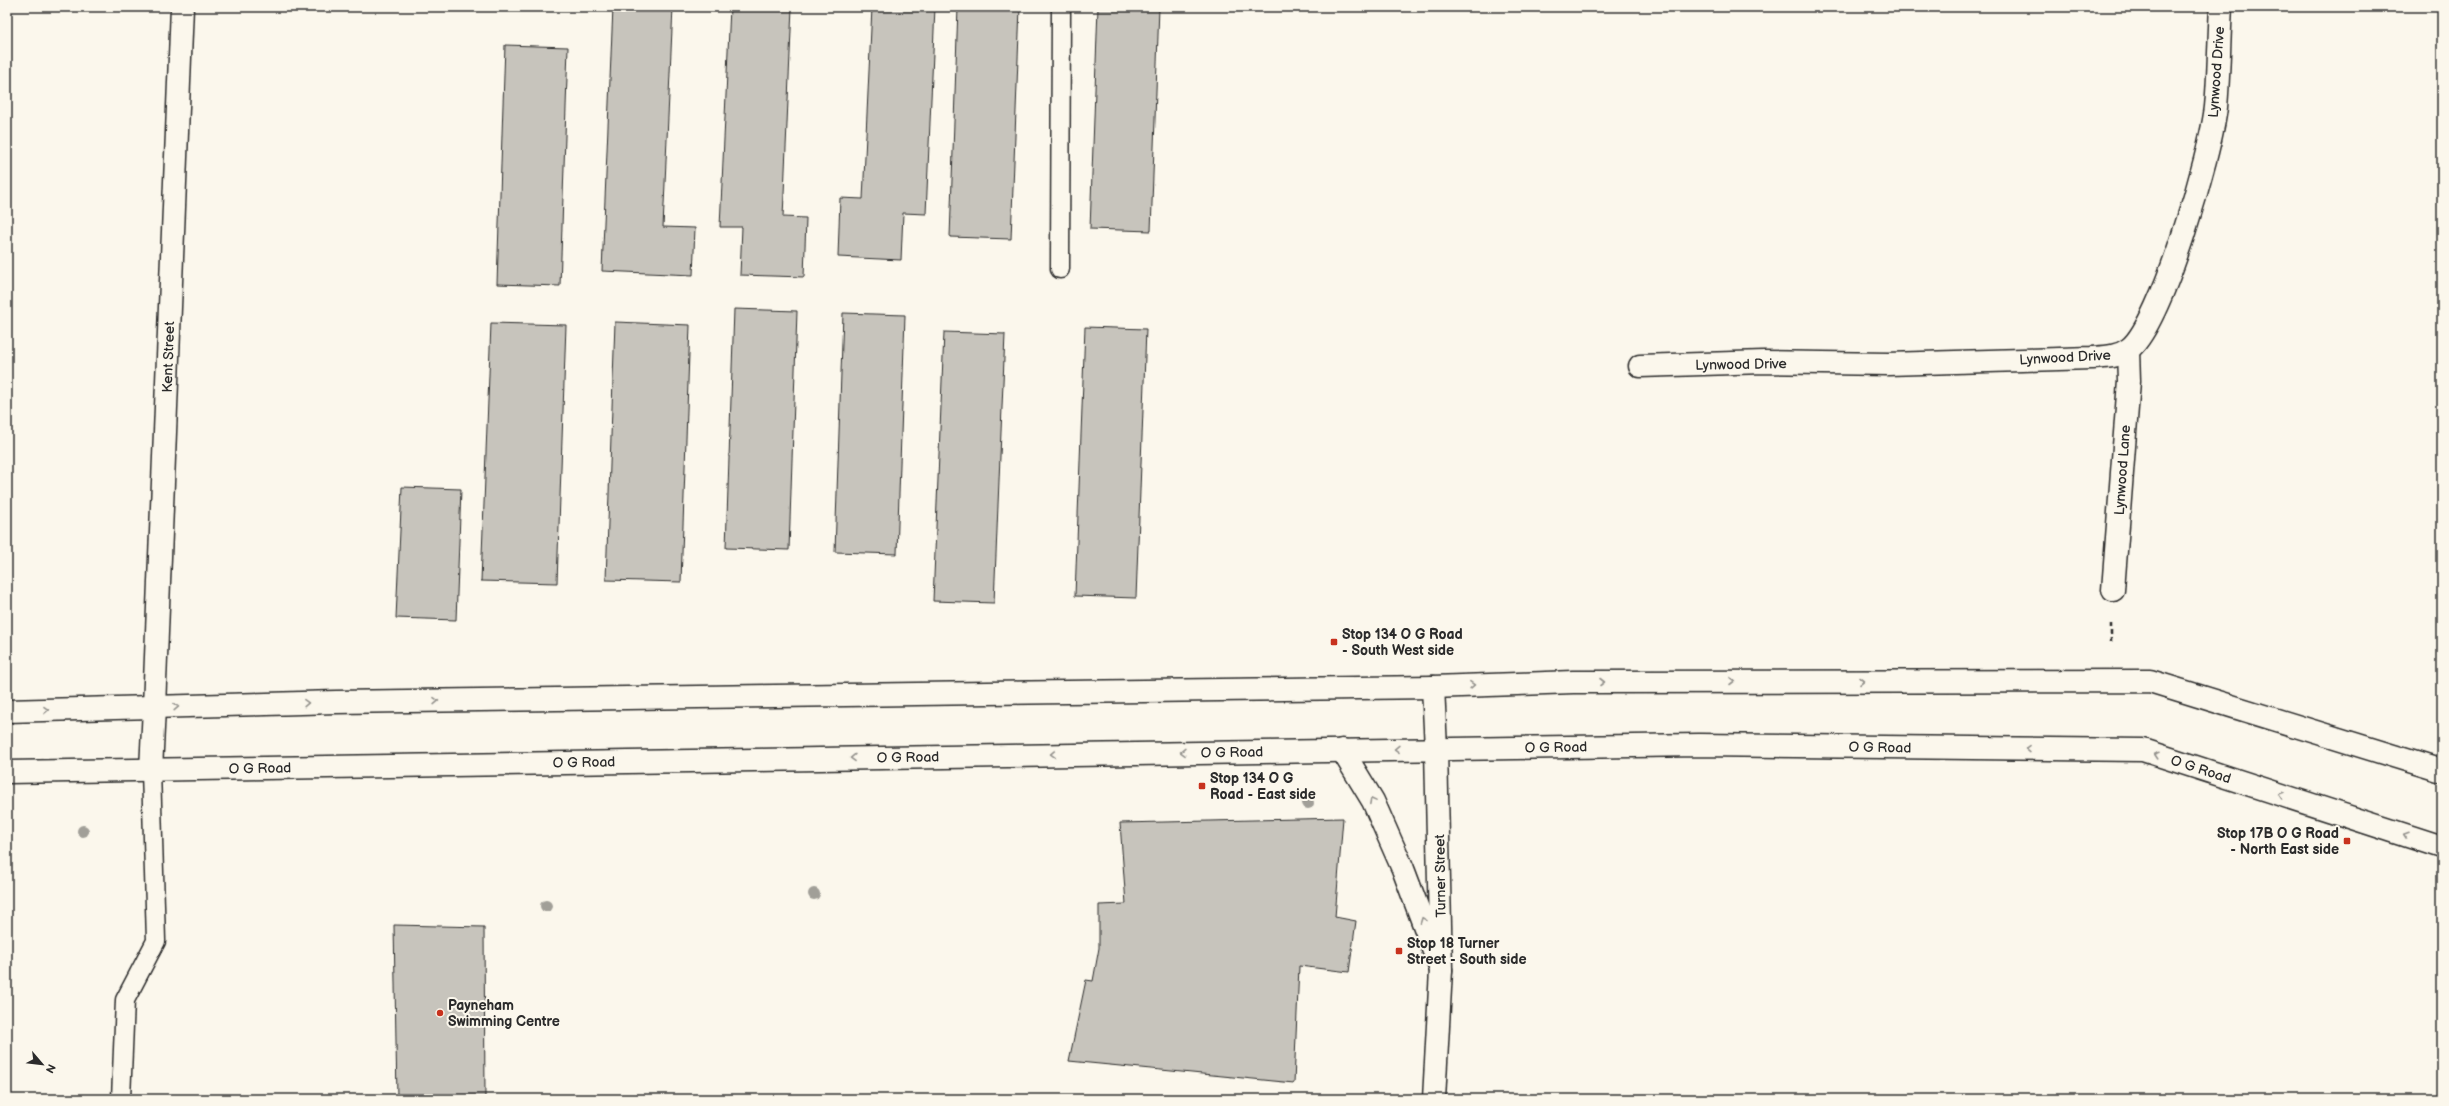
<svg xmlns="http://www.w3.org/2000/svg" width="2449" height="1106" font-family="'Balsamiq Sans',sans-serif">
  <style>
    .building { fill: #c7c4bc; stroke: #2b2b2b }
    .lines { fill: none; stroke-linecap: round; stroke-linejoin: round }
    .lane-casing { stroke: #2b2b2b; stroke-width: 21 }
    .street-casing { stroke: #2b2b2b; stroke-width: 25 }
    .secondary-casing { stroke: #2b2b2b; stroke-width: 25 }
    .path { stroke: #2b2b2b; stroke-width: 2.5; stroke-dasharray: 4 3; stroke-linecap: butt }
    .lane { stroke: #fbf7ec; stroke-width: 18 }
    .street { stroke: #fbf7ec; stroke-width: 22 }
    .secondary { stroke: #fbf7ec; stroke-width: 22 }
    .tree { fill: #a19f98 }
    .oneway { stroke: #93918c }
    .poi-dot { fill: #c8321e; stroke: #fbf7ec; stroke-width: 1.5 }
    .labels { text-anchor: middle; stroke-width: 4; stroke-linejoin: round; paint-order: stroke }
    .street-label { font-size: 14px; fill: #2b2b2b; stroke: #fbf7ec }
    .poi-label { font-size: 14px; font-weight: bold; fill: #2b2b2b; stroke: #fbf7ec; text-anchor: start }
  </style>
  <rect width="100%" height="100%" fill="#fbf7ec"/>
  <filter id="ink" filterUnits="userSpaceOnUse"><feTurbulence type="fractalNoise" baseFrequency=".025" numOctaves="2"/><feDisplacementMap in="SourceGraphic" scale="8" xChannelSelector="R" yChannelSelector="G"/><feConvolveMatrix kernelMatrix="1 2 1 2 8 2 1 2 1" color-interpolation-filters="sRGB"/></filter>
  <g filter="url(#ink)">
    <g class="building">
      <path d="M 613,7 L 673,7 L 663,227 L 695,228 L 693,275 L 602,271 Z"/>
      <path d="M 730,7 L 792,7 L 783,217 L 806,218 L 804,277 L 740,275 L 742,227 L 720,227 Z"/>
      <path d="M 872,7 L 935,7 L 926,214 L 903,213 L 901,260 L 838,257 L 840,198 L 863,199 Z"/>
      <path d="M 958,7 L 1020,7 L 1011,239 L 950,237 Z"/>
      <path d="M 1098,7 L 1159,7 L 1151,231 L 1090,229 Z"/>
      <path d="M 505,45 L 568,47 L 560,286 L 497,284 Z"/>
      <path d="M 734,309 L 797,311 L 789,550 L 726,548 Z"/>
      <path d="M 843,313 L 905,315 L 897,554 L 835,552 Z"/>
      <path d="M 615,322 L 690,325 L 681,582 L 606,580 Z"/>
      <path d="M 491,323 L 566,325 L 557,583 L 481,581 Z"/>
      <path d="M 1085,327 L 1146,329 L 1136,598 L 1075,596 Z"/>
      <path d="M 944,332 L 1005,334 L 994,603 L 933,601 Z"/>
      <path d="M 402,487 L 461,489 L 456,620 L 396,618 Z"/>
      <path d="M 1343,818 L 1335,917 L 1356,921 L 1349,972 L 1299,966 L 1294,1083 L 1069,1061 L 1086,980 L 1093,981 L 1099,948 L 1099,905 L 1126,904 L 1120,823 Z"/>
      <path d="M 394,925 L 484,927 L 485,1099 L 397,1099 Z"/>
    </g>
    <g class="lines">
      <defs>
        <g id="lane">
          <path d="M 1060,269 L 1061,7"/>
          <path d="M 121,1099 L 125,1000 L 156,941 L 151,770"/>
        </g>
        <g id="street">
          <path d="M 1640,366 L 1764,362 L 1888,364 L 2091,358 C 2104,357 2118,357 2129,349 C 2162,324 2211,152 2216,107 C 2219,74 2219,40 2221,7"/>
          <path d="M 2113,590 L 2129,381 L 2128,350"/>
          <path d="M 154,707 L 182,7"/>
          <path d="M 1434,1099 L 1441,970 L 1436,749"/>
        </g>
        <g id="secondary">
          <path d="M 1433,687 L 1436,749"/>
          <path d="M 7,711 L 336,702 L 1433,687 L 1573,682 L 2150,681 L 2442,771"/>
          <path d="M 1342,750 L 1373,801 L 1403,869 L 1441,970"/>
          <path d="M 151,770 L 154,707"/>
          <path d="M 7,772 L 1699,745 L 2143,750 L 2442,847"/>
        </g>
      </defs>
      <use href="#lane" class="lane-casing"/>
      <use href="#street" class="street-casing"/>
      <use href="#secondary" class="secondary-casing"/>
      <path class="path" d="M 2111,642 L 2111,624"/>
      <use href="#lane" class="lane"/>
      <use href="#street" class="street"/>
      <use href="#secondary" class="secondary"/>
    </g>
    <g class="tree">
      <circle cx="1308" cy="803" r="6"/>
      <circle cx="83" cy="831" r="6"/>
      <circle cx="814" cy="894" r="6"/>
      <circle cx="546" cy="906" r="6"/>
    </g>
    <defs><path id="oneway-chevron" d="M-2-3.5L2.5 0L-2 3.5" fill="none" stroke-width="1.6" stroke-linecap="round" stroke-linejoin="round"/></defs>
    <g class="oneway">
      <use href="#oneway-chevron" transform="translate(1732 681)"/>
      <use href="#oneway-chevron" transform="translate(1862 681)"/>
      <use href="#oneway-chevron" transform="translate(1602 682)"/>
      <use href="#oneway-chevron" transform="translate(1472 685) rotate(-2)"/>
      <use href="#oneway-chevron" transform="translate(436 701) rotate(-1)"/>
      <use href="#oneway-chevron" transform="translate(306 703) rotate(-2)"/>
      <use href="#oneway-chevron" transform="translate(176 707) rotate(-2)"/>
      <use href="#oneway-chevron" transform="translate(46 710) rotate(-1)"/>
      <use href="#oneway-chevron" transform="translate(1397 749) rotate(179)"/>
      <use href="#oneway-chevron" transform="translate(2028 749) rotate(-179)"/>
      <use href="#oneway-chevron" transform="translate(1183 752) rotate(179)"/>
      <use href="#oneway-chevron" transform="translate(1053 754) rotate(179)"/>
      <use href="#oneway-chevron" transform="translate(2157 755) rotate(-162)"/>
      <use href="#oneway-chevron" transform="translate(853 758) rotate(179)"/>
      <use href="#oneway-chevron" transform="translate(2281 795) rotate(-162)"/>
      <use href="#oneway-chevron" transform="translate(1372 801) rotate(-118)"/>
      <use href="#oneway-chevron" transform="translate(2405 835) rotate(-162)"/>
      <use href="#oneway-chevron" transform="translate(1423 920) rotate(-111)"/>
    </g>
  </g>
  <g class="poi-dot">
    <rect x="1330" y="638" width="8" height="8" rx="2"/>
    <rect x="1198" y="782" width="8" height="8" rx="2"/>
    <rect x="2343" y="837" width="8" height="8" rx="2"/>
    <rect x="1395" y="947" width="8" height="8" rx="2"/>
    <circle cx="440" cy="1013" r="4"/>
  </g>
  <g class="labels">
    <g class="street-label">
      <text transform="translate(2216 72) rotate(-86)" y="5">Lynwood Drive</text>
      <text transform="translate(168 357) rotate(-88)" y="5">Kent Street</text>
      <text transform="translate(2065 357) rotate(-3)" y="5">Lynwood Drive</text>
      <text transform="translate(1741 364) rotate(-1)" y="5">Lynwood Drive</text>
      <text transform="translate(2122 470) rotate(-86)" y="5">Lynwood Lane</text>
      <text transform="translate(1556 747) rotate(-1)" y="5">O G Road</text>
      <text transform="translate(1880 747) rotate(1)" y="5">O G Road</text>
      <text transform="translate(1232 752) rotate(-1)" y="5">O G Road</text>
      <text transform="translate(908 757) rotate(-1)" y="5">O G Road</text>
      <text transform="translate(584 762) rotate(-1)" y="5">O G Road</text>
      <text transform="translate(260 768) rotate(-1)" y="5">O G Road</text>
      <text transform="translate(2201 769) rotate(18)" y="5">O G Road</text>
      <text transform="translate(1440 876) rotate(-91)" y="5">Turner Street</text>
    </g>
    <g class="poi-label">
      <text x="1342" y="639">Stop 134 O G Road<tspan x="1342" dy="16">- South West side</tspan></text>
      <text x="1210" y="783">Stop 134 O G<tspan x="1210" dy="16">Road - East side</tspan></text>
      <text x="2339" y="838" text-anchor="end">Stop 17B O G Road<tspan x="2339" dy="16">- North East side</tspan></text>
      <text x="1407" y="948">Stop 18 Turner<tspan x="1407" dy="16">Street - South side</tspan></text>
      <text x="448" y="1010">Payneham<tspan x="448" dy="16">Swimming Centre</tspan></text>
    </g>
  </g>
  <rect width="2449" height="1106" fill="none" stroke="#fbf7ec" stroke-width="24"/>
  <rect x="12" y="12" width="2425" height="1082" fill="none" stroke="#2b2b2b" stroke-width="1.5" filter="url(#ink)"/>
  <g transform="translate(42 1064) rotate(118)" stroke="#fbf7ec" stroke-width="3" paint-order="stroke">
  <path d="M0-3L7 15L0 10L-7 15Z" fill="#2b2b2b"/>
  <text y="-6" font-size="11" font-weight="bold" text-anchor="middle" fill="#2b2b2b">N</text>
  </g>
</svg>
